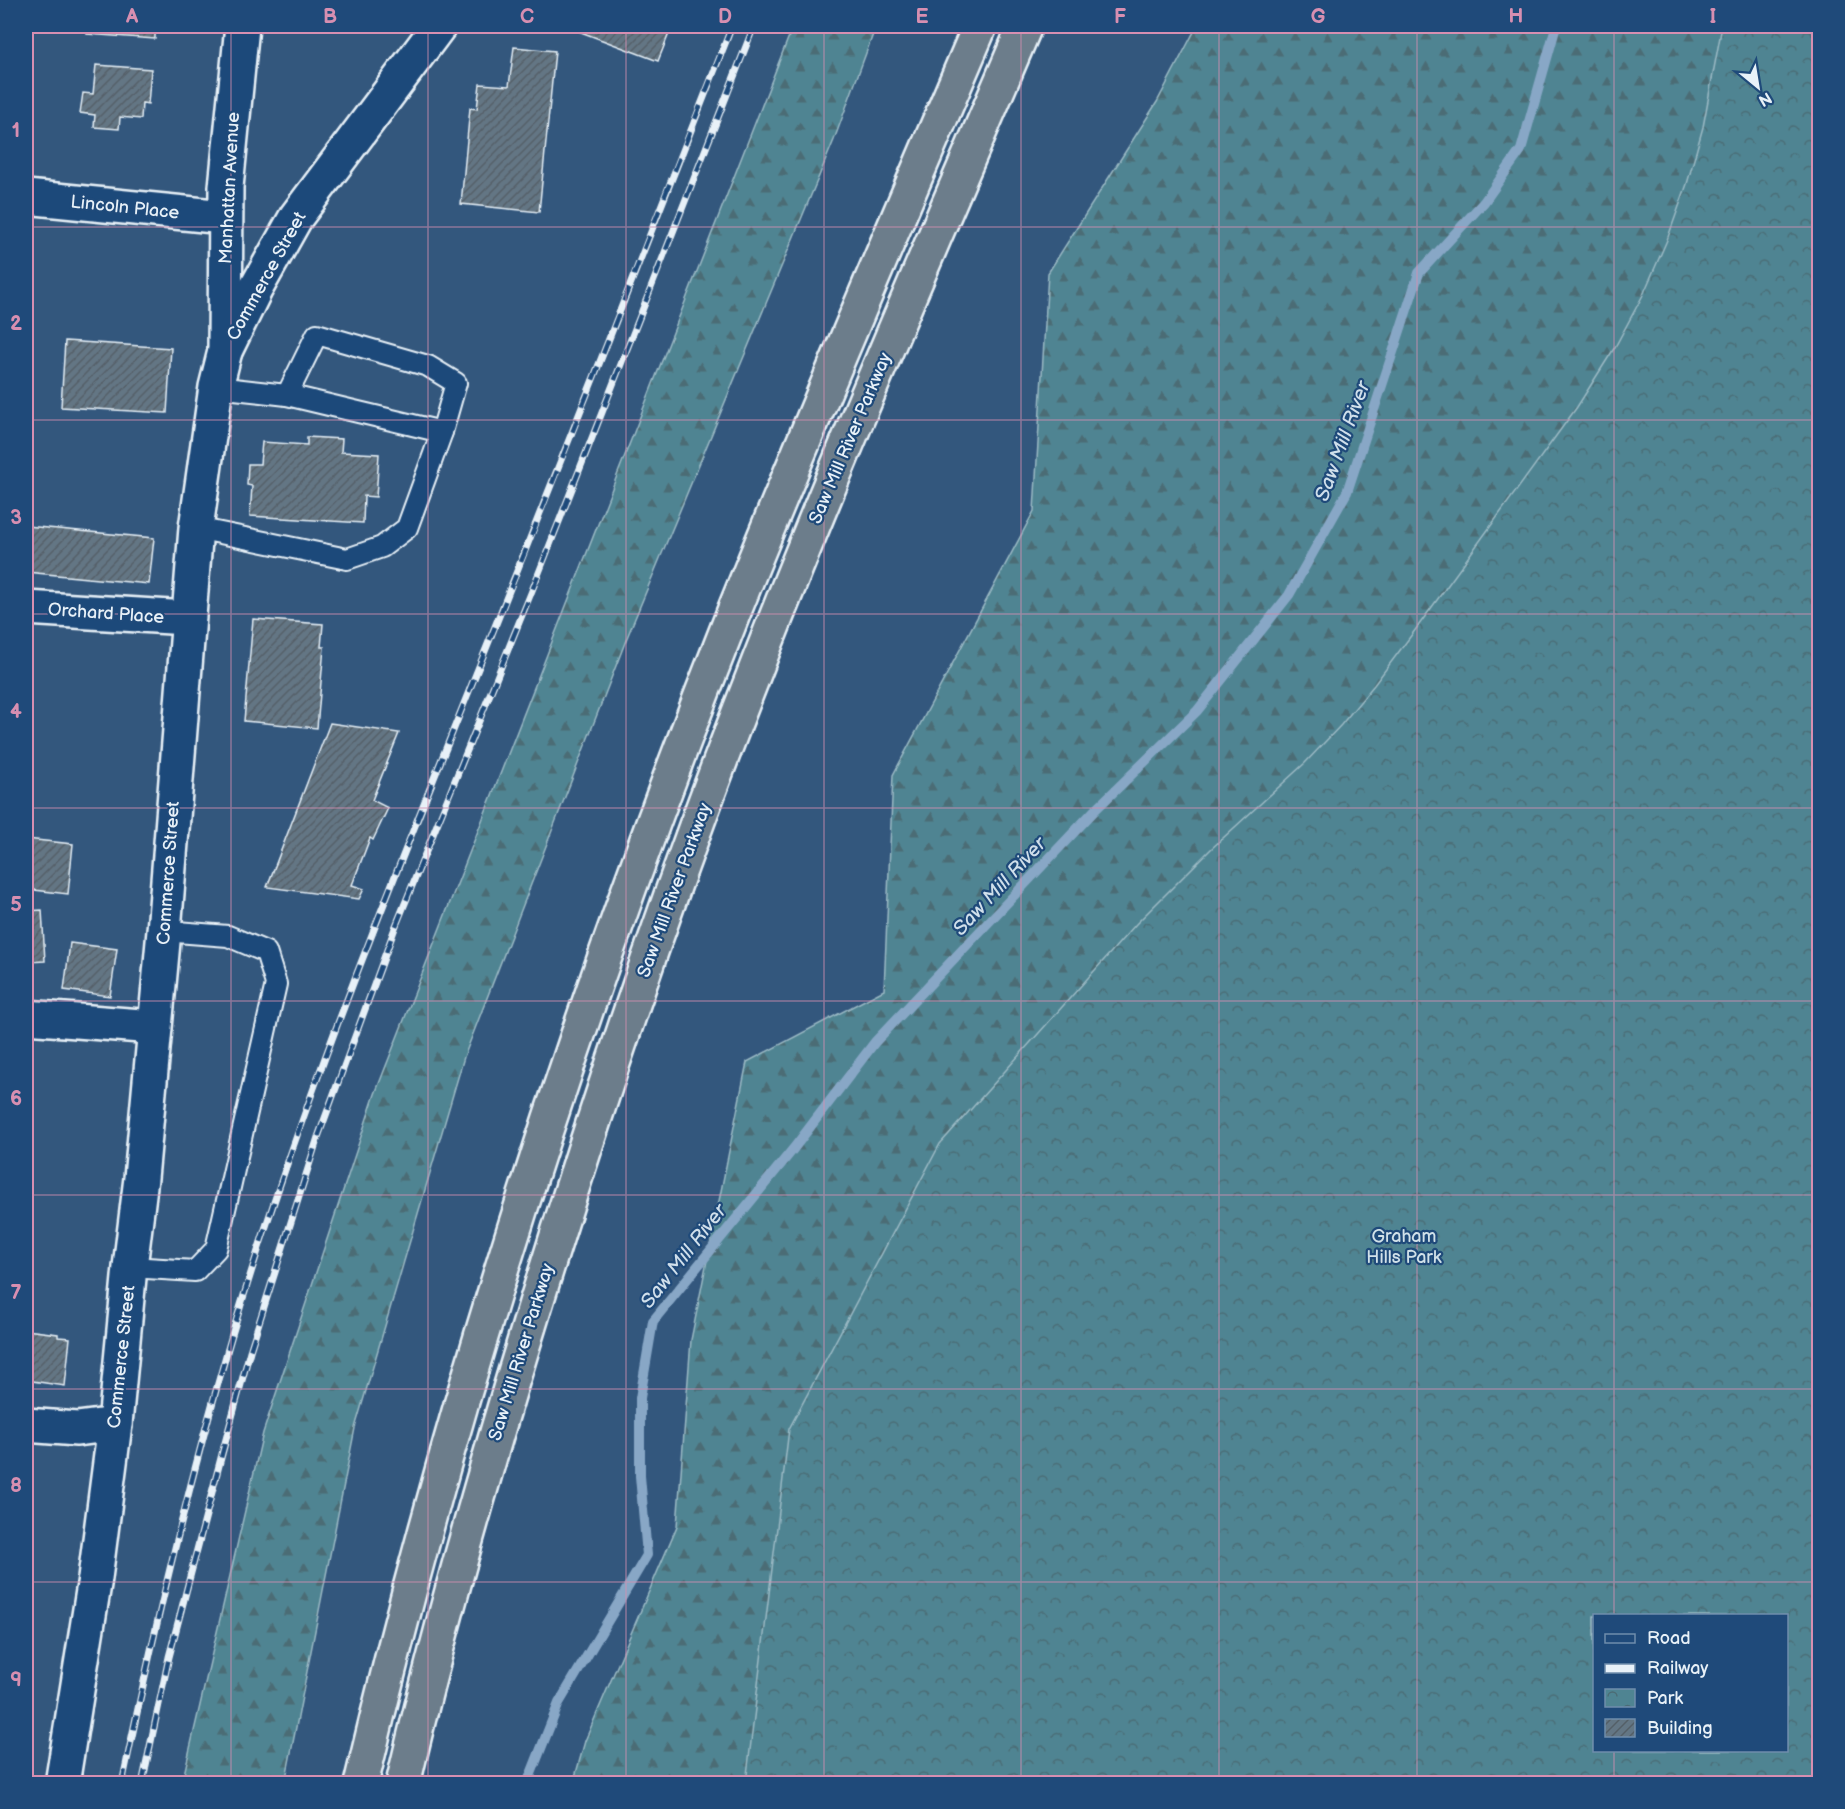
<svg xmlns="http://www.w3.org/2000/svg" width="1845" height="1809" font-family="'Balsamiq Sans',sans-serif">
  <style>
    .forest { fill: url(#forest-firs); stroke: #9cbac5; stroke-width: 1.5; fill-rule: evenodd }
    .park { fill: url(#park-crowns); stroke: #9cbac5; stroke-width: 1.5; fill-rule: evenodd }
    .lines { fill: none; stroke-linecap: round; stroke-linejoin: round }
    .stream { stroke: #88a7c6; stroke-width: 10 }
    .building { fill: url(#building-hatch); stroke: #e8f1f8; stroke-width: 1.5 }
    .service-casing { stroke: #e8f1f8; stroke-width: 24 }
    .minor-casing { stroke: #e8f1f8; stroke-width: 38 }
    .secondary-casing { stroke: #e8f1f8; stroke-width: 38 }
    .trunk-casing { stroke: #e8f1f8; stroke-width: 38 }
    .service { stroke: #1f4a7a; stroke-width: 20 }
    .minor { stroke: #1f4a7a; stroke-width: 33 }
    .secondary { stroke: #1f4a7a; stroke-width: 33 }
    .trunk { stroke: #6c7d8b; stroke-width: 33 }
    .rail-casing { stroke: #e8f1f8; stroke-width: 7 }
    .rail { stroke: #1f4a7a; stroke-width: 4.5; stroke-dasharray: 14; stroke-linecap: butt }
    .grid { fill: none; stroke: #d78fb1; stroke-width: 1.5; stroke-opacity: 0.55 }
    .labels { text-anchor: middle; stroke-width: 4.5; stroke-linejoin: round; paint-order: stroke }
    .street-label { font-size: 18px; fill: #e8f1f8; stroke: #1f4a7a }
    .park-label { font-size: 18px; fill: #d1e1e9; stroke: #1f4a7a }
    .water-label { font-size: 20px; font-style: italic; fill: #d0dfeb; stroke: #1f4a7a }
    .neatline { fill: none; stroke: #d78fb1; stroke-width: 2 }
    .grid-label { font-size: 20px; text-anchor: middle; font-weight: bold; fill: #d78fb1 }
  </style>
  <defs>
    <pattern id="forest-firs" width="22" height="20" patternUnits="userSpaceOnUse" patternTransform="scale(1.5)"><rect width="22" height="20" fill="#4f8492"/><path d="M5 1l3.5 6h-7zM16 11l3.5 6h-7z" fill="#4b6c75"/></pattern>
    <pattern id="park-crowns" width="20" height="18" patternUnits="userSpaceOnUse" patternTransform="scale(1.5)"><rect width="20" height="18" fill="#4f8492"/><path d="M2 6a3 3 0 1 1 6 0M12 15a3 3 0 1 1 6 0" fill="none" stroke="#4b6c75"/></pattern>
    <pattern id="building-hatch" width="6" height="6" patternUnits="userSpaceOnUse" patternTransform="scale(1.5)"><rect width="6" height="6" fill="#637684"/><path d="M-1 1l2-2M0 6l6-6M5 7l2-2" fill="none" stroke="#545f67"/></pattern>
  </defs>
  <rect width="100%" height="100%" fill="#33577d"/>
  <filter id="ink" filterUnits="userSpaceOnUse"><feTurbulence type="fractalNoise" baseFrequency=".0167" numOctaves="2"/><feDisplacementMap in="SourceGraphic" scale="12" xChannelSelector="R" yChannelSelector="G"/><feConvolveMatrix kernelMatrix="1 2 1 2 8 2 1 2 1" color-interpolation-filters="sRGB"/></filter>
  <g filter="url(#ink)">
    <g class="forest">
      <path d="M 793,26 L 876,26 L 834,140 L 626,640 L 464,1057 L 355,1428 L 285,1783 L 182,1783 L 263,1433 L 375,1094 Z"/>
      <path d="M 1197,26 L 1819,26 L 1819,1783 L 573,1784 L 585,1741 L 677,1526 L 691,1340 L 747,1062 L 884,990 L 893,775 L 1034,511 L 1048,273 L 1157,102 ZM 1594,1616 L 1786,1616 L 1786,1750 L 1594,1750 Z"/>
    </g>
    <path class="park" d="M 1722,26 L 1819,26 L 1819,1783 L 746,1783 L 789,1429 L 940,1144 L 1136,924 L 1211,849 L 1305,763 L 1341,725 L 1374,685 L 1416,629 L 1577,407 L 1615,347 L 1643,295 L 1667,240 L 1687,184 L 1703,127 ZM 1594,1616 L 1786,1616 L 1786,1750 L 1594,1750 Z"/>
    <g class="lines">
      <path class="stream" d="M 527,1784 L 559,1703 L 647,1555 L 640,1476 L 640,1398 L 653,1321 L 794,1148 L 875,1042 L 1095,810 L 1197,711 L 1289,595 L 1347,492 L 1419,273 L 1484,202 L 1521,150 L 1555,30 L 1554,26"/>
    </g>
    <g class="building">
      <path d="M 88,26 L 155,26 L 155,39 L 87,34 Z"/>
      <path d="M 565,26 L 672,26 L 658,61 Z"/>
      <path d="M 514,47 L 555,51 L 539,212 L 461,204 L 470,108 L 477,109 L 480,84 L 509,86 Z"/>
      <path d="M 96,65 L 151,69 L 148,104 L 142,103 L 141,119 L 120,117 L 119,129 L 94,127 L 95,115 L 80,113 L 83,93 L 93,94 Z"/>
      <path d="M 65,341 L 171,348 L 167,413 L 61,407 Z"/>
      <path d="M 307,437 L 342,439 L 341,452 L 379,454 L 376,497 L 364,496 L 363,523 L 250,516 L 252,486 L 247,485 L 248,464 L 260,464 L 262,442 L 307,445 Z"/>
      <path d="M 26,526 L 154,538 L 149,584 L 26,572 Z"/>
      <path d="M 253,619 L 323,624 L 321,647 L 324,647 L 317,728 L 244,721 Z"/>
      <path d="M 330,723 L 399,733 L 372,800 L 388,808 L 373,840 L 370,838 L 352,885 L 364,889 L 359,899 L 267,887 Z"/>
      <path d="M 26,839 L 73,844 L 68,894 L 26,889 Z"/>
      <path d="M 42,910 L 45,961 L 26,962 L 26,911 Z"/>
      <path d="M 70,943 L 117,949 L 110,996 L 64,990 Z"/>
      <path d="M 26,1330 L 58,1334 L 58,1337 L 70,1338 L 65,1386 L 26,1380 Z"/>
      <path d="M 26,1510 L 31,1511 L 26,1563 Z"/>
    </g>
    <g class="lines">
      <defs>
        <g id="service">
          <path d="M 216,387 L 287,395 L 442,432"/>
          <path d="M 196,528 L 347,559 L 382,547 L 407,528 L 442,432 L 456,383 L 428,366 L 317,334 L 287,395"/>
          <path d="M 130,1267 L 195,1271 L 216,1249 L 276,984 L 266,952 L 228,936 L 164,931"/>
        </g>
        <g id="minor">
          <path d="M 26,197 L 224,217"/>
          <path d="M 225,351 L 226,187 L 242,26"/>
          <path d="M 26,608 L 187,618"/>
          <path d="M 26,1017 L 154,1027"/>
          <path d="M 26,1425 L 77,1429 L 115,1424"/>
        </g>
        <path id="secondary" d="M 62,1784 L 95,1578 L 115,1424 L 130,1267 L 141,1178 L 164,931 L 196,528 L 216,387 L 225,351 L 255,290 L 296,217 L 439,26"/>
        <g id="trunk">
          <path d="M 361,1784 C 455,1386 583,993 733,614 C 812,416 897,221 980,26"/>
          <path d="M 403,1784 C 440,1625 485,1469 533,1313 C 598,1101 669,890 750,684 C 836,462 932,244 1025,26"/>
        </g>
      </defs>
      <use href="#service" class="service-casing"/>
      <use href="#minor" class="minor-casing"/>
      <use href="#secondary" class="secondary-casing"/>
      <use href="#trunk" class="trunk-casing"/>
      <use href="#service" class="service"/>
      <use href="#minor" class="minor"/>
      <use href="#secondary" class="secondary"/>
      <use href="#trunk" class="trunk"/>
      <defs>
        <g id="rail">
          <path d="M 122,1784 C 153,1634 188,1485 231,1338 C 301,1101 396,873 488,644 C 571,439 650,231 732,26"/>
          <path d="M 142,1784 L 169,1657 L 222,1454 L 250,1351 L 318,1137 L 395,928 L 531,593 L 754,26"/>
        </g>
      </defs>
      <use href="#rail" class="rail-casing"/>
      <use href="#rail" class="rail"/>
    </g>
  </g>
  <path class="grid" d="M 231,26 L 231,1784M 428,26 L 428,1784M 626,26 L 626,1784M 824,26 L 824,1784M 1021,26 L 1021,1784M 1219,26 L 1219,1784M 1417,26 L 1417,1784M 1614,26 L 1614,1616M 26,227 L 1820,227M 26,420 L 1820,420M 26,614 L 1820,614M 26,808 L 1820,808M 26,1001 L 1820,1001M 26,1195 L 1820,1195M 26,1389 L 1820,1389M 26,1582 L 1820,1582M 1614,1750 L 1614,1784"/>
  <g class="labels">
    <g class="street-label">
      <text transform="translate(229 188) rotate(-87)" y="6">Manhattan Avenue</text>
      <text transform="translate(125 207) rotate(6)" y="6">Lincoln Place</text>
      <text transform="translate(266 276) rotate(-61)" y="6">Commerce Street</text>
      <text transform="translate(850 438) rotate(-67)" y="6">Saw Mill River Parkway</text>
      <text transform="translate(106 613) rotate(4)" y="6">Orchard Place</text>
      <text transform="translate(168 873) rotate(-86)" y="6">Commerce Street</text>
      <text transform="translate(674 890) rotate(-70)" y="6">Saw Mill River Parkway</text>
      <text transform="translate(521 1352) rotate(-73)" y="6">Saw Mill River Parkway</text>
      <text transform="translate(121 1357) rotate(-84)" y="6">Commerce Street</text>
    </g>
    <g class="park-label">
      <text x="1404" y="1242">Graham<tspan x="1404" dy="21">Hills Park</tspan></text>
    </g>
    <g class="water-label">
      <text transform="translate(1342 441) rotate(-70)" y="7">Saw Mill River</text>
      <text transform="translate(999 886) rotate(-47)" y="7">Saw Mill River</text>
      <text transform="translate(683 1256) rotate(-52)" y="7">Saw Mill River</text>
    </g>
  </g>
  <rect width="1845" height="1809" fill="none" stroke="#1f4a7a" stroke-width="66"/>
  <rect x="1593" y="1614" width="195" height="138" fill="#1f4a7a" stroke="#6f8dac" stroke-width="1.5"/>
  <rect x="1605" y="1634" width="30" height="9" fill="#1f4a7a" stroke="#6f8dac" stroke-width="1.5"/>
  <text x="1647" y="1644" font-size="18" fill="#e8f1f8">Road</text>
  <rect x="1605" y="1664" width="30" height="9" fill="#e8f1f8" stroke="#6f8dac" stroke-width="1.5"/>
  <text x="1647" y="1674" font-size="18" fill="#e8f1f8">Railway</text>
  <rect x="1605" y="1689" width="30" height="18" fill="url(#park-crowns)" stroke="#6f8dac" stroke-width="1.5"/>
  <text x="1647" y="1704" font-size="18" fill="#e8f1f8">Park</text>
  <rect x="1605" y="1719" width="30" height="18" fill="url(#building-hatch)" stroke="#6f8dac" stroke-width="1.5"/>
  <text x="1647" y="1734" font-size="18" fill="#e8f1f8">Building</text>
  <g transform="translate(1758 87) rotate(150)" stroke="#1f4a7a" stroke-width="4.5" paint-order="stroke">
  <path d="M0-4.5L10 22L0 15L-10 22Z" fill="#e8f1f8"/>
  <text y="-9" font-size="16" font-weight="bold" text-anchor="middle" fill="#e8f1f8">N</text>
  </g>
  <rect x="33" y="33" width="1779" height="1743" class="neatline"/>
  <g class="grid-label">
    <text x="132" y="23">A</text>
    <text x="330" y="23">B</text>
    <text x="527" y="23">C</text>
    <text x="725" y="23">D</text>
    <text x="922" y="23">E</text>
    <text x="1120" y="23">F</text>
    <text x="1318" y="23">G</text>
    <text x="1516" y="23">H</text>
    <text x="1713" y="23">I</text>
    <text x="16" y="137">1</text>
    <text x="16" y="330">2</text>
    <text x="16" y="524">3</text>
    <text x="16" y="718">4</text>
    <text x="16" y="911">5</text>
    <text x="16" y="1105">6</text>
    <text x="16" y="1299">7</text>
    <text x="16" y="1492">8</text>
    <text x="16" y="1686">9</text>
  </g>
</svg>
